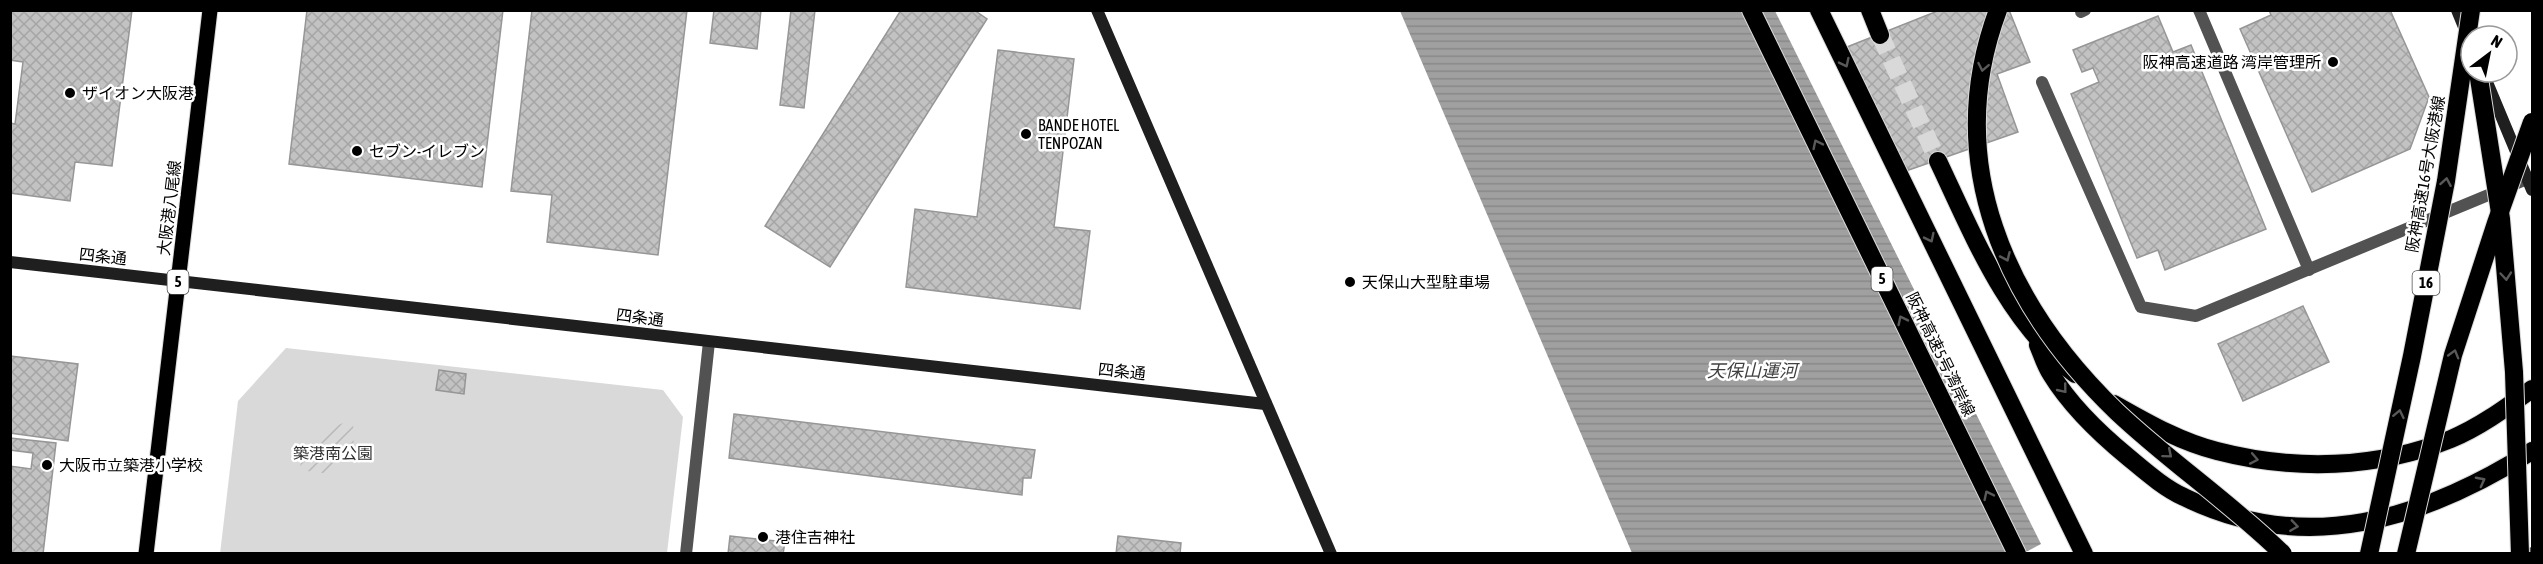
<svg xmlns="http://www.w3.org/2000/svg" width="2543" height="564" font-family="'Asap Condensed','Noto Sans JP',sans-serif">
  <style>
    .park { fill: #d9d9d9 }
    .garden { fill: url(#garden-furrows) }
    .water { fill: url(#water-rules) }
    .building { fill: url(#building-cross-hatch); stroke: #969696; stroke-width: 1.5 }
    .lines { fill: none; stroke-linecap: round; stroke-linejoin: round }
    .highway-tunnel { stroke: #d9d9d9; stroke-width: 18; stroke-dasharray: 18 9; stroke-linecap: butt }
    .primary-casing { stroke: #dbdbdb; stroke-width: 17 }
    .highway-casing { stroke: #dbdbdb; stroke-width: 20 }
    .lane { stroke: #525252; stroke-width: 12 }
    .street { stroke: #525252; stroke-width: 12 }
    .secondary { stroke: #1f1f1f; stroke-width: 12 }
    .primary { stroke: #000; stroke-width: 15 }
    .highway { stroke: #000; stroke-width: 18 }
    .highway-bridge-casing { stroke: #dbdbdb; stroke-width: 20; stroke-linecap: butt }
    .highway-bridge { stroke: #000; stroke-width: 18 }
    .oneway { stroke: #595959 }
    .poi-dot { fill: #000; stroke: #fff; stroke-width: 2 }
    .labels { text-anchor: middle; stroke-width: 5; stroke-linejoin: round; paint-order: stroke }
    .shield { fill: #fff; stroke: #4c4c4c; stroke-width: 1.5 }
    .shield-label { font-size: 15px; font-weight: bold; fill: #000 }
    .poi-label { font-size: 16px; fill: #000; stroke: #fff; text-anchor: start }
    .street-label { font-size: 16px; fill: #000; stroke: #fff }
    .park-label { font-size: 16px; fill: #303030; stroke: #fff }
    .water-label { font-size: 18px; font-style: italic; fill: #414141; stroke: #fff }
  </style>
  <defs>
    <pattern id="garden-furrows" width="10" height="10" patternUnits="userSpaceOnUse" patternTransform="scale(1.5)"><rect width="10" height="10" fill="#d9d9d9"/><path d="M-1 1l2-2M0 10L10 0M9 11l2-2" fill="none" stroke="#b8b8b8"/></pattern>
    <pattern id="water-rules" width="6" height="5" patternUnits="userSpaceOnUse" patternTransform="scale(1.5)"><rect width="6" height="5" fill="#a0a0a0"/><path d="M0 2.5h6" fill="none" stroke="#888"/></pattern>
    <pattern id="building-cross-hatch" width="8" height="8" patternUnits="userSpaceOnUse" patternTransform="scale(1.5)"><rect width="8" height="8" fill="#c2c2c2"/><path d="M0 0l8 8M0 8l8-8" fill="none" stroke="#a5a5a5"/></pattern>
  </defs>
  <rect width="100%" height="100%" fill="#fff"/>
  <path class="park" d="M 286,348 L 663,390 L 683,417 L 667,553 L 220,554 L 238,401 Z"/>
  <path class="garden" d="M 353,421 L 354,454 L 335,468 L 331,474 L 299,470 C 307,441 324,426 353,421 Z"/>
  <path class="water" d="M 1400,11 L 1775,11 L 2041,544 L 2022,554 L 1632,553 Z"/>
  <g class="building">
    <path d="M 10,10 L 132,10 L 112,166 L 75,162 L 70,201 L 10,193 L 10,123 L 15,124 L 23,62 L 10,60 Z"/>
    <path d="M 307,10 L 503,10 L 482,187 L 289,164 Z"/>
    <path d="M 532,10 L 687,10 L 658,255 L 547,242 L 552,195 L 511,191 Z"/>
    <path d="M 714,10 L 761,10 L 757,49 L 710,43 Z"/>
    <path d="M 791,10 L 815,10 L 804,108 L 780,105 Z"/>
    <path d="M 901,10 L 974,10 L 987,19 L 830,267 L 765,226 Z"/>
    <path d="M 1940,10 L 2009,10 L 2030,62 L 1997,74 L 2018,132 L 1900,173 L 1847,47 Z"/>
    <path d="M 2269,10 L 2390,10 L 2429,97 L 2410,149 L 2312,192 L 2240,29 L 2271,15 Z"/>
    <path d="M 2158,16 L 2173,52 L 2191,45 L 2266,229 L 2165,270 L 2158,250 L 2137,258 L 2071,94 L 2099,82 L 2093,68 L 2082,72 L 2073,50 Z"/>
    <path d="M 998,50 L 1074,59 L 1054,227 L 1090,231 L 1080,309 L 906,287 L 915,209 L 977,217 Z"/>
    <path d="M 2303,306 L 2329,362 L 2243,401 L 2218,344 Z"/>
    <path d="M 10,356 L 78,364 L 68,441 L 10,433 Z"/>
    <path d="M 439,370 L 466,374 L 464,394 L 436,390 Z"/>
    <path d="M 734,414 L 1035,450 L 1031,478 L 1023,478 L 1022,495 L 729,458 Z"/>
    <path d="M 10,438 L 56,443 L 43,554 L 10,554 L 10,466 L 31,469 L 33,453 L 10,450 Z"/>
    <path d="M 730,536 L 785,542 L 783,554 L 728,554 Z"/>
    <path d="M 1118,536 L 1181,543 L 1180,554 L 1116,554 Z"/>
  </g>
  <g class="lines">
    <path class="highway-tunnel" d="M 1880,35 L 1938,161"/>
    <defs>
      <path id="primary" d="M 146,554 L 210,10"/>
      <g id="highway">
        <path d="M 1751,10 L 2017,554"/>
        <path d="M 1819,10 L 2084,554"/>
        <path d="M 1870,10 L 1880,35"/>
        <path d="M 1938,161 C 1974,237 2007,321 2075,374"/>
        <path d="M 2038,345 C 2042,354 2045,365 2051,374 C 2070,405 2100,434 2128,457 C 2145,471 2164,488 2184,497 C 2306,557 2424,519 2532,451"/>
        <path d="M 2114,404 C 2146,422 2180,442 2217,451 C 2294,471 2377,469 2451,439 C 2480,427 2507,407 2532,389"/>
      </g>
    </defs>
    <use href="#primary" class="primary-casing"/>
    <use href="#highway" class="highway-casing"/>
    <g class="lane">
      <path d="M 2199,10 L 2309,270"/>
      <path d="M 2081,12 L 2085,10"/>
      <path d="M 2042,82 L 2141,307 L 2196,316 L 2527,179"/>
    </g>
    <g class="street">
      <path d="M 686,554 L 709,342"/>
      <path d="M 2532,554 L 2532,553"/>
    </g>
    <g class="secondary">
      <path d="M 1097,10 L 1331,554"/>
      <path d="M 2457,10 L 2466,32"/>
      <path d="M 2484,75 L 2532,190"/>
      <path d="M 10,262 L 1265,404"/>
    </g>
    <use href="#primary" class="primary"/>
    <use href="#highway" class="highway"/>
    <defs>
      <g id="highway-bridge">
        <path d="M 1998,10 C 1941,163 2006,305 2117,412 C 2170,462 2231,503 2283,554"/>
        <path d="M 2478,72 L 2501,219 L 2514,372 L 2520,554"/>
        <path d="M 2369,554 L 2412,356 L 2446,181 L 2471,10"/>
        <path d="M 2406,554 L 2453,355 L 2496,223 L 2532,122"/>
      </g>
    </defs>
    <use href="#highway-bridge" class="highway-bridge-casing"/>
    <use href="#highway-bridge" class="highway-bridge"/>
  </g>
  <defs><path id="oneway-chevron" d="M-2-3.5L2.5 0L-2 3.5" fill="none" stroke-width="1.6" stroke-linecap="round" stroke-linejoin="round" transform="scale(1.5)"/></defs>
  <g class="oneway">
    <use href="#oneway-chevron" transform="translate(1845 63) rotate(64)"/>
    <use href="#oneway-chevron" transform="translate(1983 67) rotate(101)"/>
    <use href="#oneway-chevron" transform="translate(1817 144) rotate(-116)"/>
    <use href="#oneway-chevron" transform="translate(2446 182) rotate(-80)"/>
    <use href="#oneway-chevron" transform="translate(1930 238) rotate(64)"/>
    <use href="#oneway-chevron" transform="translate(2006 257) rotate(66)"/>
    <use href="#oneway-chevron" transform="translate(2506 276) rotate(85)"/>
    <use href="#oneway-chevron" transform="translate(1902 320) rotate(-116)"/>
    <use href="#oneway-chevron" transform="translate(2454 354) rotate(-74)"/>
    <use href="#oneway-chevron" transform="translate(2063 389) rotate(51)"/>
    <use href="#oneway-chevron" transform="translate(2399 414) rotate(-78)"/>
    <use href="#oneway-chevron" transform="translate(2168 454) rotate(40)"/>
    <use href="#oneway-chevron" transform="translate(2254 459) rotate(11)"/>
    <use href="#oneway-chevron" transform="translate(2481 481) rotate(-28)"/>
    <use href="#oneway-chevron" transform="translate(1988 495) rotate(-116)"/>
    <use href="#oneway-chevron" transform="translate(2294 526) rotate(8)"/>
  </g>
  <g class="poi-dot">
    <circle cx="2333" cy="62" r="6"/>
    <circle cx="70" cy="93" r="6"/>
    <circle cx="1026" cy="134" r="6"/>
    <circle cx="357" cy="151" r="6"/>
    <circle cx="1350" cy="282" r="6"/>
    <circle cx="47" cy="465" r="6"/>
    <circle cx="763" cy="537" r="6"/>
  </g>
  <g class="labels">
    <g class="shield">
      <rect x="1871.5" y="267" width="21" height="24" rx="4.5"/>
      <rect x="167.5" y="270" width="21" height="24" rx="4.5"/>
      <rect x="2412.5" y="271" width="27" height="24" rx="4.5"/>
    </g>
    <g class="shield-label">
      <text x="1882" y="284">5</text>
      <text x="178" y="287">5</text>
      <text x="2426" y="288">16</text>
    </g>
    <g class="poi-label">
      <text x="2321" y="68" text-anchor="end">阪神高速道路 湾岸管理所</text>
      <text x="82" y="99">ザイオン大阪港</text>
      <text x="1038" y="131">BANDE HOTEL<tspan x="1038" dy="18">TENPOZAN</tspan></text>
      <text x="369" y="157">セブン-イレブン</text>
      <text x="1362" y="288">天保山大型駐車場</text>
      <text x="59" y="471">大阪市立築港小学校</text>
      <text x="775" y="543">港住吉神社</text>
    </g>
    <g class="street-label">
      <text transform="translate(2425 174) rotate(-80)" y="6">阪神高速16号大阪港線</text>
      <text transform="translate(169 208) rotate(-83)" y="6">大阪港八尾線</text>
      <text transform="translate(103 256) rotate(6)" y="6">四条通</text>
      <text transform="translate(640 317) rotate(7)" y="6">四条通</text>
      <text transform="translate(1941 354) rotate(64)" y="6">阪神高速5号湾岸線</text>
      <text transform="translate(1122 371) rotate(6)" y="6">四条通</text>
    </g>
    <g class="park-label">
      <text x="333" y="459">築港南公園</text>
    </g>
    <g class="water-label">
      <text x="1752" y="377">天保山運河</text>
    </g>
  </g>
  <rect width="2543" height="564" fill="none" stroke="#000000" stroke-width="24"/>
  <g transform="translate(2489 54) rotate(32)"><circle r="28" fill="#ffffff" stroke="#999999" stroke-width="1.5"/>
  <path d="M0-4.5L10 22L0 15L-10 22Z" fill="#000000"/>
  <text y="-9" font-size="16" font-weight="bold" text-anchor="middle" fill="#000000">N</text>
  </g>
</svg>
